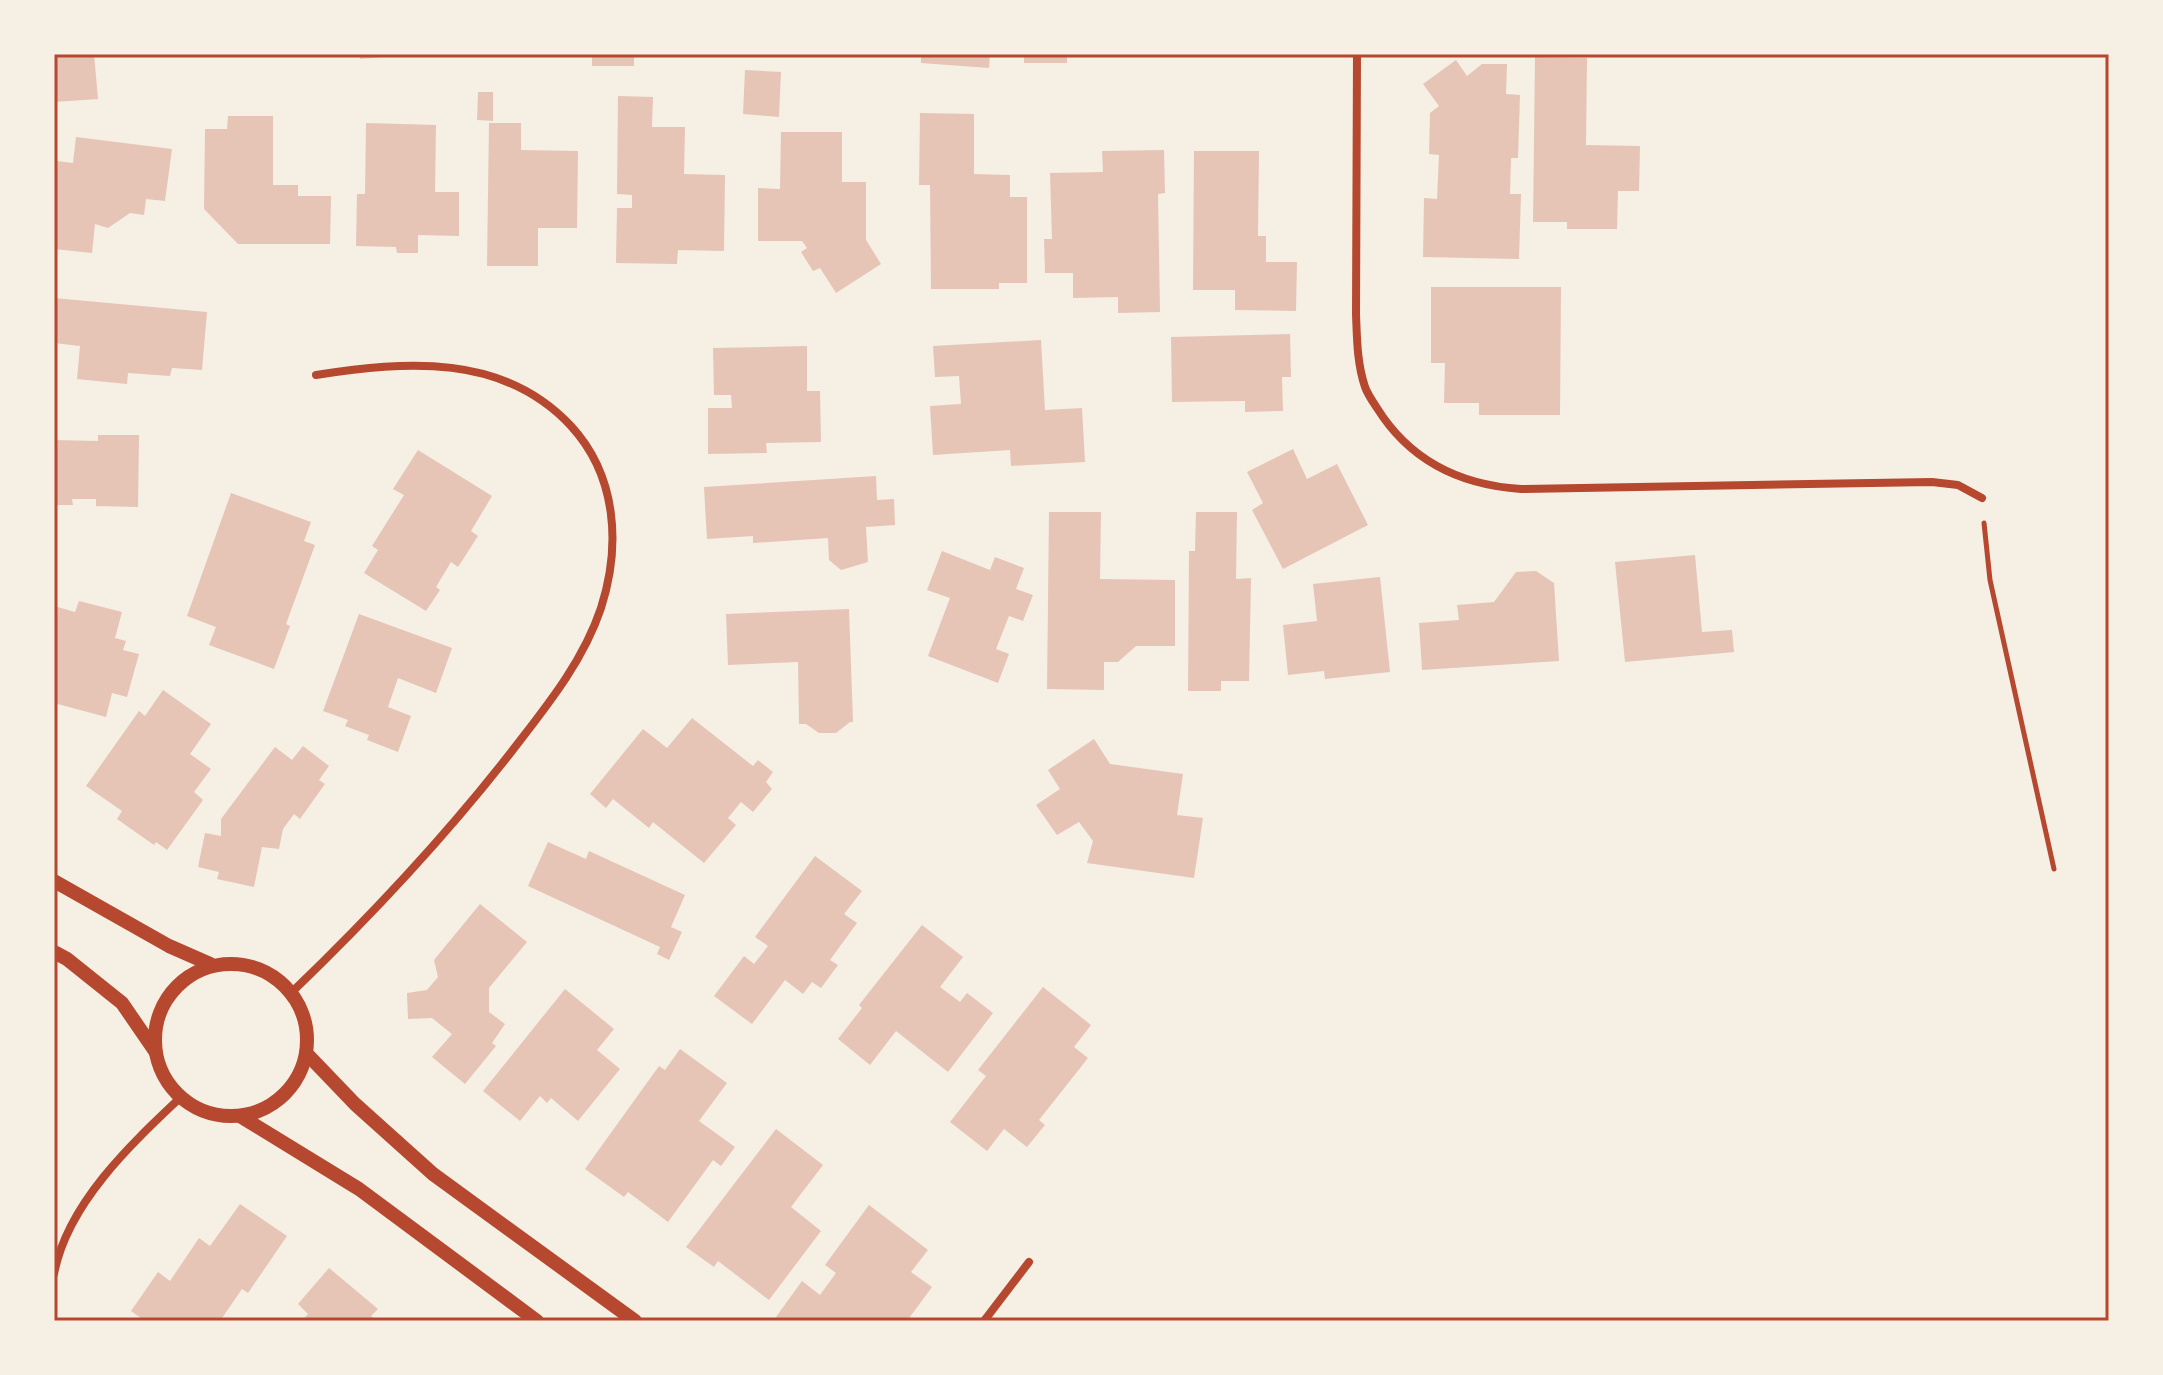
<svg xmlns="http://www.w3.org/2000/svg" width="2163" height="1375" font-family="Ubuntu,sans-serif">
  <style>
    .building { fill: #e6c5b7 }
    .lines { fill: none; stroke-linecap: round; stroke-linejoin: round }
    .path { stroke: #b5482f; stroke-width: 5 }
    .minor { stroke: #b5482f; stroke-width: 8 }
    .tertiary { stroke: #b5482f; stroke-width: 14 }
    .neatline { fill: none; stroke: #b5482f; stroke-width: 3 }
  </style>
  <rect width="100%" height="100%" fill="#f6efe4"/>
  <g class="building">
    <path d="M 54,54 L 94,54 L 98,99 L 54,102 Z"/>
    <path d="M 360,54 L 395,54 L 395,56 L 360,59 Z"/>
    <rect x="592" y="54" width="42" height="12"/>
    <path d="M 921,54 L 990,54 L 989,68 L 921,63 Z"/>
    <rect x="1024" y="54" width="43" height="9"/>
    <path d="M 1535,57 L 1587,58 L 1586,145 L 1640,146 L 1639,191 L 1618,191 L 1617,229 L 1567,229 L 1567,222 L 1533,222 Z"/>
    <path d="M 1456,60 L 1467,76 L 1482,64 L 1507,64 L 1506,94 L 1520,95 L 1518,158 L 1511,158 L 1510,194 L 1521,194 L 1519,259 L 1423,257 L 1424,198 L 1437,199 L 1439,155 L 1429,154 L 1430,113 L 1439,106 L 1423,84 Z"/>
    <path d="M 745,70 L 781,72 L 779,117 L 743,114 Z"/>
    <path d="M 478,92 L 493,92 L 493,121 L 477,120 Z"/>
    <path d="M 618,96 L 653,97 L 652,127 L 685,127 L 684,174 L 725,175 L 724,251 L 678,250 L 677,264 L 616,263 L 617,208 L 632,208 L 632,195 L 617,194 Z"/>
    <path d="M 920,113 L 974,114 L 974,174 L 1010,175 L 1010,197 L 1027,197 L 1027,283 L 999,283 L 999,289 L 931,289 L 930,185 L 919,185 Z"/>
    <path d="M 228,116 L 273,116 L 273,185 L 298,185 L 298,196 L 331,196 L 330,244 L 238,244 L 204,209 L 205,129 L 227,129 Z"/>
    <path d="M 366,123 L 436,125 L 435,192 L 459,192 L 459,236 L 418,235 L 418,253 L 397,253 L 396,247 L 356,246 L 357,194 L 365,194 Z"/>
    <path d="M 489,123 L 521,123 L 521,150 L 578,151 L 577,228 L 538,228 L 538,266 L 487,266 Z"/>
    <path d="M 781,132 L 842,132 L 842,182 L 866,182 L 866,240 L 881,264 L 836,293 L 820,268 L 813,271 L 801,252 L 807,248 L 802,241 L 758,241 L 758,188 L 780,189 Z"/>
    <path d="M 76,137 L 172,149 L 165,201 L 146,199 L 144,215 L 130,213 L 108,228 L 95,224 L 92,253 L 54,249 L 54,182 L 57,161 L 73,163 Z"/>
    <path d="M 1164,150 L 1165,193 L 1158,194 L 1160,312 L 1118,313 L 1118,297 L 1073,298 L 1073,273 L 1045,273 L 1044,239 L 1052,239 L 1050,173 L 1103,172 L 1102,151 Z"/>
    <path d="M 1194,151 L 1259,151 L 1258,236 L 1266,236 L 1266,262 L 1297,262 L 1296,311 L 1235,310 L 1235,290 L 1193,290 Z"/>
    <path d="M 1431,287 L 1561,287 L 1560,415 L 1479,415 L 1479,403 L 1444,403 L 1445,363 L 1431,363 Z"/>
    <path d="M 54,298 L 207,312 L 202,370 L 172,368 L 170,376 L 128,373 L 127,384 L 77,379 L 80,346 L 54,343 Z"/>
    <path d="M 1290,334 L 1291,377 L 1282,377 L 1283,411 L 1245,412 L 1245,401 L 1172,402 L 1171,337 Z"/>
    <path d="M 1041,340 L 1045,410 L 1082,408 L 1085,462 L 1011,466 L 1010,450 L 933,455 L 930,406 L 961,404 L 959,376 L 935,377 L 933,346 Z"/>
    <path d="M 807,346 L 807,391 L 820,391 L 821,442 L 766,443 L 767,453 L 708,454 L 708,408 L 732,408 L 731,395 L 714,395 L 713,348 Z"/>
    <path d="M 98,435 L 139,435 L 138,507 L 96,506 L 96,499 L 72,499 L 73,505 L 54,505 L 54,440 L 98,441 Z"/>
    <path d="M 1293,449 L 1307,479 L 1337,464 L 1368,525 L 1283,569 L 1252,510 L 1263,503 L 1247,472 Z"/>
    <path d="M 418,450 L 492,496 L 471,531 L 478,536 L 458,567 L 451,562 L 436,587 L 440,590 L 426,611 L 364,573 L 378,550 L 372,546 L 404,495 L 393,489 Z"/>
    <path d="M 876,476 L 877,500 L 894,499 L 895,525 L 866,527 L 868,562 L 841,570 L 829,560 L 828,538 L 753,543 L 753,536 L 707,539 L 704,487 Z"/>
    <path d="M 231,493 L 311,522 L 304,541 L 315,545 L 286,624 L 290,626 L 274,669 L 209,645 L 216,627 L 187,616 Z"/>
    <path d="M 1049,512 L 1101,512 L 1100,579 L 1175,580 L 1175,646 L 1136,646 L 1118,662 L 1104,662 L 1104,690 L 1047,689 Z"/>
    <path d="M 1196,512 L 1237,512 L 1236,579 L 1251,578 L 1249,681 L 1221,681 L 1221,691 L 1188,691 L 1189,551 L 1195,551 Z"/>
    <path d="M 942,551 L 990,570 L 995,557 L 1024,568 L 1016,589 L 1033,595 L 1023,621 L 1009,616 L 996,649 L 1009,654 L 998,683 L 928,656 L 950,598 L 927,590 Z"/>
    <path d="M 1695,555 L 1702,632 L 1732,630 L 1734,652 L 1625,662 L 1615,562 Z"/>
    <path d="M 1536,571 L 1554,583 L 1559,661 L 1422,670 L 1419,623 L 1459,620 L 1457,605 L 1494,602 L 1516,572 Z"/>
    <path d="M 1380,577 L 1390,672 L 1325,679 L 1324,671 L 1288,675 L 1283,625 L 1317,621 L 1313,584 Z"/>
    <path d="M 79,601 L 122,612 L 115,638 L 126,641 L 123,650 L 139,654 L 127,697 L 112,693 L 106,717 L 54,703 L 54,606 L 75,612 Z"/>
    <path d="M 849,609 L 853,722 L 850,722 L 836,733 L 819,733 L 806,724 L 799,724 L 798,662 L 728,665 L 726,614 Z"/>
    <path d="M 359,614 L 452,648 L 436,693 L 398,678 L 388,707 L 411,716 L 398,752 L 367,740 L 369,735 L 345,726 L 348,720 L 323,711 Z"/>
    <path d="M 163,690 L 211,724 L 190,754 L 211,769 L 194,792 L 203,800 L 167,850 L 156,842 L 154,845 L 117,819 L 122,811 L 86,786 L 139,711 L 145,716 Z"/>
    <path d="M 692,718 L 753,766 L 758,760 L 773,772 L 766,782 L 772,789 L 753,812 L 741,802 L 728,818 L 736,825 L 704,863 L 653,822 L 649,828 L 613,799 L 606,808 L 590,794 L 643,729 L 667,748 Z"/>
    <path d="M 1094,739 L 1110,764 L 1183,774 L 1177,815 L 1203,818 L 1194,878 L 1087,863 L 1093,841 L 1079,822 L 1057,835 L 1036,805 L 1060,789 L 1048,770 Z"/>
    <path d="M 303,746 L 329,766 L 319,780 L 325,784 L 300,819 L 294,814 L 283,829 L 279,849 L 262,847 L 254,887 L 217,879 L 219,872 L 198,867 L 205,833 L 221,836 L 221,819 L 275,747 L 292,760 Z"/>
    <path d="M 548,842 L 586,859 L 589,851 L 685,895 L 671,927 L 682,932 L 669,960 L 657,954 L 660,947 L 528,886 Z"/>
    <path d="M 815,856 L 862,891 L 844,914 L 857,923 L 830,960 L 838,965 L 821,988 L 812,982 L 803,994 L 785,980 L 752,1024 L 714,996 L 744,956 L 754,964 L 768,946 L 755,937 Z"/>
    <path d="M 480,904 L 527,942 L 489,988 L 489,1012 L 505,1024 L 492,1043 L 496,1046 L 465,1084 L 432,1057 L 452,1034 L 432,1018 L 408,1019 L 407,993 L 427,990 L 438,977 L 434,960 Z"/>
    <path d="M 922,925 L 963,957 L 940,987 L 960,1002 L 967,993 L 993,1013 L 948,1072 L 896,1031 L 870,1065 L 838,1039 L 862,1008 L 859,1005 Z"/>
    <path d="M 1043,987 L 1091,1025 L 1074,1047 L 1088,1058 L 1039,1120 L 1045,1125 L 1027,1147 L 1004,1129 L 987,1151 L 950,1122 L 986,1076 L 978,1070 Z"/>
    <path d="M 565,989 L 614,1029 L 597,1050 L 620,1069 L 578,1121 L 551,1098 L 547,1103 L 540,1096 L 520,1121 L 483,1091 Z"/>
    <path d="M 680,1049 L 727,1083 L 699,1121 L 735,1147 L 721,1166 L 713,1160 L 668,1222 L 628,1192 L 624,1197 L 585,1169 L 659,1066 L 665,1070 Z"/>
    <path d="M 776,1129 L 823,1165 L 791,1207 L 821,1231 L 769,1300 L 718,1261 L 714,1267 L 686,1247 Z"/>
    <path d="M 240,1204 L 287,1236 L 248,1293 L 242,1289 L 220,1321 L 145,1321 L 131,1311 L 158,1272 L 170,1281 L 199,1238 L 210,1246 Z"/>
    <path d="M 869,1205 L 928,1250 L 911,1272 L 932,1287 L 907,1321 L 782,1321 L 776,1317 L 802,1281 L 820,1295 L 836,1273 L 825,1265 Z"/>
    <path d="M 329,1268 L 378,1309 L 371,1316 L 377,1321 L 302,1321 L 308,1314 L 298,1304 Z"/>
  </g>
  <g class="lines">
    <path class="path" d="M 1984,523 L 1990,580 L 2054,869"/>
    <g class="minor">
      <path d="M 1357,54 L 1356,314 C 1357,339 1357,363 1365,387 C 1368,395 1373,402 1377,408 C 1410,461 1460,485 1521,489 L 1932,482 L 1958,485 L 1982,498"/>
      <path d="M 292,992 C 371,916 445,837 512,751 C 546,707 583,662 601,608 C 621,546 617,476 571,426 C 503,353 406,361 316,375"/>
      <path d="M 54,1274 C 67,1204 131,1144 180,1098"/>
      <path d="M 984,1321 L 1029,1262"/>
    </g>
    <g class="tertiary">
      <path d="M 54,881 L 169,946 L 210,964"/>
      <path d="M 54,952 L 67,959 L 122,1003 L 155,1051"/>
      <circle cx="231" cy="1040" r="76"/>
      <path d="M 307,1054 L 355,1104 L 433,1174 L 635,1321"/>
      <path d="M 240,1116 L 359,1189 L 537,1321"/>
    </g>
  </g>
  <rect width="2163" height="1375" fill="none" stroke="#f6efe4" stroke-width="112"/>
  <rect x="56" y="56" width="2051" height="1263" class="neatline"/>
</svg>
